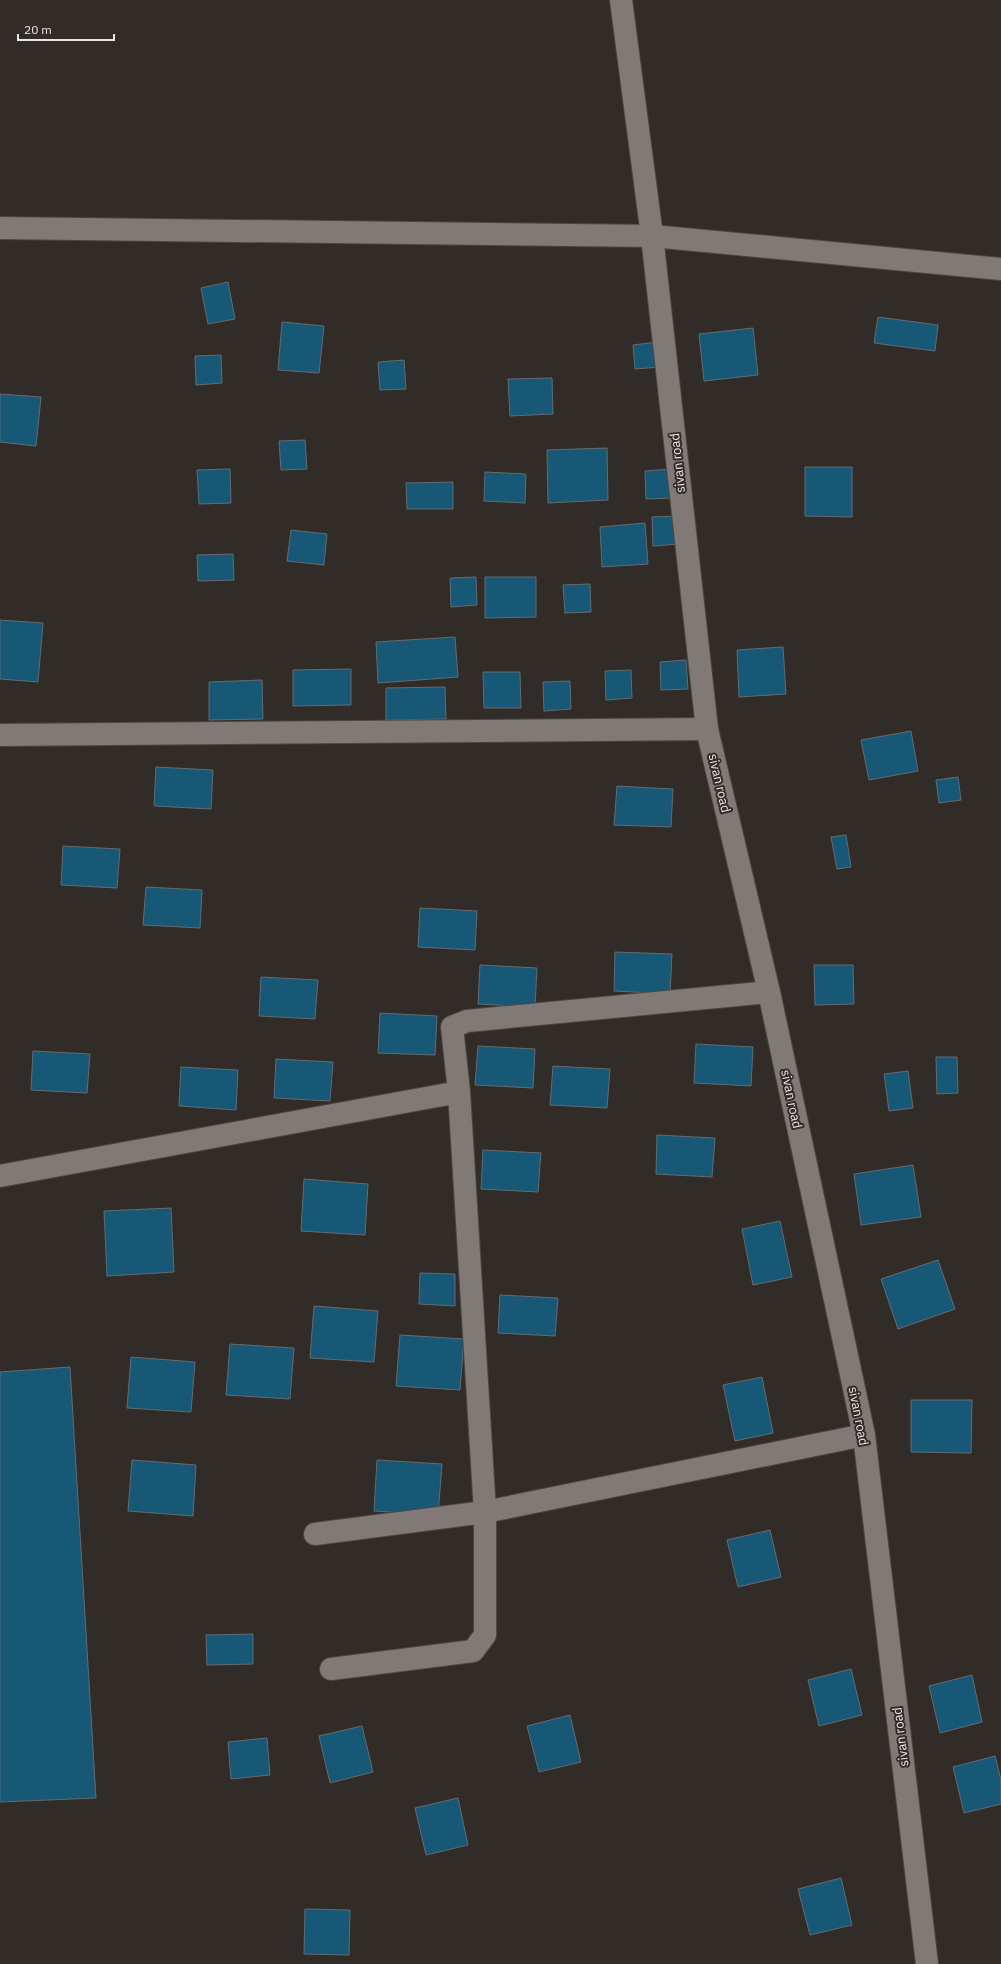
<svg xmlns="http://www.w3.org/2000/svg" width="1001" height="1964" font-family="'IBM Plex Sans',sans-serif">
  <style>
    .building { fill: #175876; stroke: #656b6f }
    .lines { fill: none; stroke-linecap: round; stroke-linejoin: round }
    .minor-casing { stroke: #4c4744; stroke-width: 24 }
    .tertiary-casing { stroke: #4c4744; stroke-width: 24 }
    .minor { stroke: #807975; stroke-width: 22 }
    .tertiary { stroke: #807975; stroke-width: 22 }
    .labels { text-anchor: middle; stroke-width: 4; stroke-linejoin: round; paint-order: stroke }
    .street-label { font-size: 13px; fill: #eae6e4; stroke: #322c29 }
  </style>
  <rect width="100%" height="100%" fill="#322c29"/>
  <g class="building">
    <path d="M 228,282 L 235,319 L 208,324 L 201,288 Z"/>
    <path d="M 878,317 L 938,325 L 935,351 L 874,343 Z"/>
    <path d="M 282,322 L 324,326 L 319,373 L 278,370 Z"/>
    <path d="M 753,328 L 758,375 L 704,381 L 699,334 Z"/>
    <path d="M 657,342 L 660,367 L 635,369 L 633,345 Z"/>
    <path d="M 221,355 L 222,383 L 196,385 L 195,356 Z"/>
    <path d="M 404,360 L 406,389 L 380,390 L 378,362 Z"/>
    <path d="M 552,378 L 553,414 L 510,416 L 508,379 Z"/>
    <path d="M 0,394 L 41,397 L 36,446 L 0,442 Z"/>
    <path d="M 305,440 L 307,469 L 281,470 L 279,441 Z"/>
    <path d="M 607,448 L 608,500 L 548,503 L 547,450 Z"/>
    <path d="M 805,467 L 852,467 L 852,517 L 805,516 Z"/>
    <path d="M 230,469 L 231,503 L 199,504 L 197,470 Z"/>
    <path d="M 671,469 L 673,498 L 646,499 L 645,471 Z"/>
    <path d="M 485,472 L 526,474 L 525,503 L 484,501 Z"/>
    <path d="M 453,482 L 453,509 L 407,509 L 406,483 Z"/>
    <path d="M 678,516 L 679,544 L 653,546 L 652,517 Z"/>
    <path d="M 645,523 L 648,564 L 602,567 L 600,527 Z"/>
    <path d="M 291,530 L 327,534 L 324,565 L 287,561 Z"/>
    <path d="M 233,554 L 234,580 L 198,581 L 197,555 Z"/>
    <path d="M 476,577 L 477,605 L 451,607 L 450,578 Z"/>
    <path d="M 485,577 L 536,577 L 536,617 L 485,618 Z"/>
    <path d="M 590,584 L 591,612 L 565,613 L 563,585 Z"/>
    <path d="M 0,620 L 43,623 L 38,682 L 0,679 Z"/>
    <path d="M 455,637 L 458,677 L 378,683 L 376,642 Z"/>
    <path d="M 783,647 L 786,694 L 739,697 L 737,650 Z"/>
    <path d="M 686,660 L 688,689 L 661,690 L 660,662 Z"/>
    <path d="M 351,669 L 351,705 L 293,706 L 293,670 Z"/>
    <path d="M 631,670 L 632,698 L 606,700 L 605,671 Z"/>
    <path d="M 483,672 L 520,672 L 521,708 L 484,708 Z"/>
    <path d="M 262,680 L 263,719 L 209,720 L 209,682 Z"/>
    <path d="M 570,681 L 571,709 L 544,711 L 543,682 Z"/>
    <path d="M 445,687 L 446,719 L 386,720 L 386,688 Z"/>
    <path d="M 911,731 L 918,771 L 869,780 L 861,740 Z"/>
    <path d="M 156,767 L 213,770 L 211,809 L 154,806 Z"/>
    <path d="M 958,777 L 961,800 L 939,803 L 936,780 Z"/>
    <path d="M 617,786 L 673,789 L 671,827 L 614,825 Z"/>
    <path d="M 846,835 L 851,867 L 837,869 L 831,837 Z"/>
    <path d="M 63,846 L 120,849 L 117,888 L 61,885 Z"/>
    <path d="M 146,887 L 202,890 L 200,928 L 143,925 Z"/>
    <path d="M 420,908 L 477,911 L 475,950 L 418,947 Z"/>
    <path d="M 615,952 L 672,954 L 670,994 L 614,991 Z"/>
    <path d="M 480,965 L 537,968 L 535,1007 L 478,1004 Z"/>
    <path d="M 814,965 L 853,965 L 854,1004 L 815,1005 Z"/>
    <path d="M 261,977 L 318,980 L 315,1019 L 259,1016 Z"/>
    <path d="M 380,1013 L 437,1016 L 435,1055 L 378,1053 Z"/>
    <path d="M 696,1044 L 753,1047 L 751,1086 L 694,1083 Z"/>
    <path d="M 478,1046 L 535,1049 L 533,1088 L 475,1085 Z"/>
    <path d="M 33,1051 L 90,1054 L 87,1093 L 31,1090 Z"/>
    <path d="M 936,1057 L 957,1057 L 958,1093 L 937,1094 Z"/>
    <path d="M 276,1059 L 333,1062 L 330,1101 L 274,1098 Z"/>
    <path d="M 553,1066 L 610,1069 L 607,1108 L 550,1105 Z"/>
    <path d="M 181,1067 L 238,1070 L 236,1110 L 179,1106 Z"/>
    <path d="M 908,1071 L 913,1108 L 889,1111 L 884,1074 Z"/>
    <path d="M 657,1135 L 715,1138 L 712,1177 L 656,1174 Z"/>
    <path d="M 483,1150 L 541,1153 L 538,1192 L 481,1189 Z"/>
    <path d="M 913,1165 L 921,1217 L 861,1225 L 854,1174 Z"/>
    <path d="M 304,1179 L 368,1184 L 365,1235 L 301,1231 Z"/>
    <path d="M 171,1208 L 174,1272 L 107,1276 L 104,1211 Z"/>
    <path d="M 780,1221 L 792,1277 L 753,1285 L 742,1229 Z"/>
    <path d="M 938,1260 L 955,1309 L 898,1329 L 881,1279 Z"/>
    <path d="M 420,1273 L 455,1274 L 455,1306 L 419,1304 Z"/>
    <path d="M 500,1295 L 558,1298 L 555,1336 L 498,1333 Z"/>
    <path d="M 314,1306 L 378,1311 L 374,1362 L 310,1358 Z"/>
    <path d="M 400,1335 L 464,1339 L 460,1390 L 396,1386 Z"/>
    <path d="M 230,1344 L 294,1348 L 290,1399 L 226,1395 Z"/>
    <path d="M 131,1357 L 195,1362 L 191,1412 L 127,1408 Z"/>
    <path d="M 70,1367 L 96,1798 L 0,1802 L 0,1372 Z"/>
    <path d="M 762,1377 L 773,1433 L 735,1441 L 723,1385 Z"/>
    <path d="M 911,1400 L 972,1400 L 971,1453 L 911,1452 Z"/>
    <path d="M 132,1460 L 196,1465 L 193,1516 L 128,1511 Z"/>
    <path d="M 377,1460 L 442,1464 L 438,1515 L 374,1511 Z"/>
    <path d="M 770,1530 L 781,1577 L 738,1587 L 727,1540 Z"/>
    <path d="M 253,1634 L 253,1664 L 207,1665 L 206,1635 Z"/>
    <path d="M 851,1669 L 862,1715 L 819,1726 L 808,1680 Z"/>
    <path d="M 972,1675 L 982,1722 L 940,1733 L 929,1686 Z"/>
    <path d="M 570,1715 L 581,1762 L 539,1772 L 527,1726 Z"/>
    <path d="M 362,1726 L 373,1772 L 330,1783 L 319,1736 Z"/>
    <path d="M 267,1738 L 270,1775 L 231,1779 L 228,1742 Z"/>
    <path d="M 995,1756 L 1001,1780 L 1001,1804 L 964,1813 L 953,1767 Z"/>
    <path d="M 458,1798 L 468,1845 L 426,1855 L 415,1808 Z"/>
    <path d="M 841,1878 L 852,1925 L 810,1935 L 798,1889 Z"/>
    <path d="M 305,1909 L 350,1910 L 349,1955 L 304,1954 Z"/>
  </g>
  <g class="lines">
    <defs>
      <g id="minor">
        <path d="M 621,0 L 652,236 L 707,729 L 769,992 L 864,1435 L 927,1964"/>
        <path d="M 0,735 L 707,729"/>
        <path d="M 769,992 L 467,1021 L 452,1027 L 459,1092 L 485,1512 L 864,1435"/>
        <path d="M 0,1176 L 459,1092"/>
        <path d="M 315,1534 L 485,1512 L 485,1635 L 473,1651 L 331,1669"/>
      </g>
      <path id="tertiary" d="M 0,228 L 652,236 L 1001,269"/>
    </defs>
    <use href="#minor" class="minor-casing"/>
    <use href="#tertiary" class="tertiary-casing"/>
    <use href="#minor" class="minor"/>
    <use href="#tertiary" class="tertiary"/>
  </g>
  <g class="labels">
    <g class="street-label">
      <text transform="translate(677 463) rotate(-96)" y="5">sivan road</text>
      <text transform="translate(720 783) rotate(77)" y="5">sivan road</text>
      <text transform="translate(792 1099) rotate(78)" y="5">sivan road</text>
      <text transform="translate(859 1416) rotate(79)" y="5">sivan road</text>
      <text transform="translate(900 1737) rotate(-97)" y="5">sivan road</text>
    </g>
  </g>
  <path d="M18 34v6h96v-6" fill="none" stroke="#eae6e4" stroke-width="2"/>
  <text x="24" y="34" font-size="12" fill="#eae6e4" stroke="#322c29" stroke-width="3" paint-order="stroke">20 m</text>
</svg>
